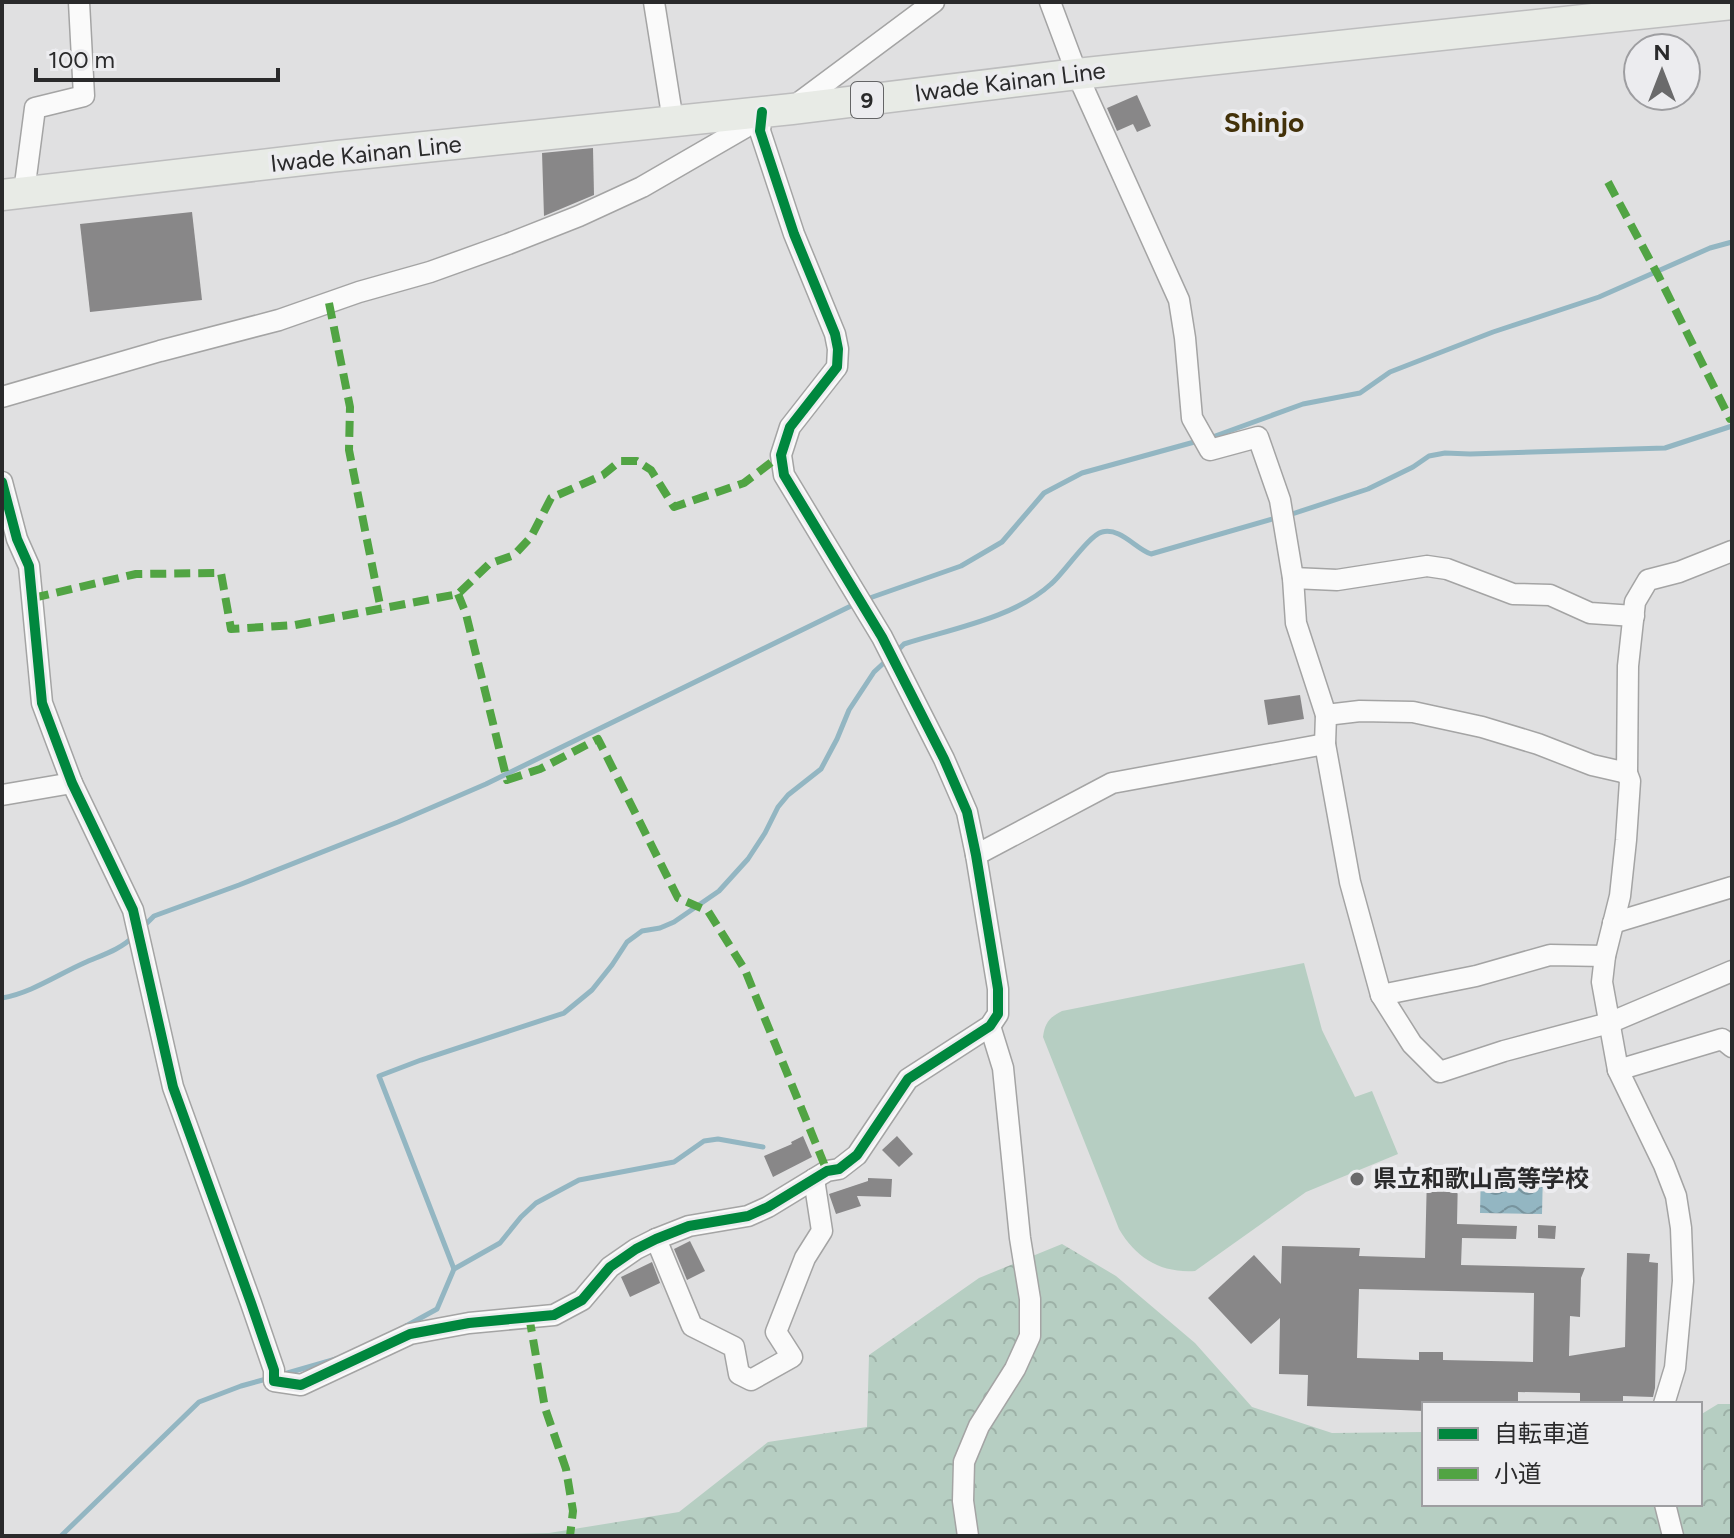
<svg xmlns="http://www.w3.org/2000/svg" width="1734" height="1538" font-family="Figtree,'Noto Sans JP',sans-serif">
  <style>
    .forest { fill: url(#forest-crowns) }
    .green { fill: #b6cec2 }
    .water { fill: url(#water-waves) }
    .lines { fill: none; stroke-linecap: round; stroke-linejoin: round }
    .stream { stroke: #93b6c2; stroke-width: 5 }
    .building { fill: #888788; fill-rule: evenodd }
    .minor-casing { stroke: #a4a4a4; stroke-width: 23 }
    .primary-casing { stroke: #bdbdbe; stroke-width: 33 }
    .minor { stroke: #fafafa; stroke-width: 20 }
    .primary { stroke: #e8ebe6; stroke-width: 30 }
    .quiet { stroke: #51a443; stroke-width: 8; stroke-dasharray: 16 8; stroke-linecap: butt }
    .cycleway-casing { stroke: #ececef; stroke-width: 15 }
    .cycleway { stroke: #00873e; stroke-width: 10 }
    .poi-dot { fill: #6a6a6b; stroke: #ececef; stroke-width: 3 }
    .labels { text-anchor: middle; stroke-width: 8; stroke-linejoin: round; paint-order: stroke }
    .shield { fill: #ececef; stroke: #646466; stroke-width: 2 }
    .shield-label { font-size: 22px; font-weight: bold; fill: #2a2a2b }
    .street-label { font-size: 24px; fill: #2a2a2b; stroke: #ececef }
    .poi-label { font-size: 24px; font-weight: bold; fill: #2a2a2b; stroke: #ececef; text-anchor: start }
    .quarter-label { font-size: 28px; font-weight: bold; fill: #433109; stroke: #ececef }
  </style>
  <defs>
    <pattern id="forest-crowns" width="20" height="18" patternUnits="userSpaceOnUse" patternTransform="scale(2)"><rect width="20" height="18" fill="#b6cec2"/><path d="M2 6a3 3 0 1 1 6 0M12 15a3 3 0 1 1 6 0" fill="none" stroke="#9db1a7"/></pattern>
    <pattern id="water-waves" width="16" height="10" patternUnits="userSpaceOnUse" patternTransform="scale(2)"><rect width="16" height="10" fill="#93b6c2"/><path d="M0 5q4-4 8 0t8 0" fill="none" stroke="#78949e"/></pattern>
  </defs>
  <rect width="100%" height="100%" fill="#e0e0e1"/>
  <path class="forest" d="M 1062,1244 L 1116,1276 L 1195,1343 L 1252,1407 L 1332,1433 L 1424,1432 L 1424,1504 L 1700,1504 L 1700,1415 L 1718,1404 L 1732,1404 L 1732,1536 L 457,1535 L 549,1533 L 679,1512 L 768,1442 L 867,1427 L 869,1355 L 979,1278 Z"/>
  <path class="green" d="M 1304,963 L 1322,1030 L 1355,1097 L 1372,1091 L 1398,1154 L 1306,1192 L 1195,1271 C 1160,1273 1136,1258 1119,1229 L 1043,1037 C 1045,1022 1050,1017 1062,1011 Z"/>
  <path class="water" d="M 1481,1169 L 1543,1171 L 1542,1214 L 1480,1213 Z"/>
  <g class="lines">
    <g class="stream">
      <path d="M 1207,439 L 1303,404 L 1360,393 L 1390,372 L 1493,332 L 1599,297 L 1710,248 L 1732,242"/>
      <path d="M 1286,516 L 1368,489 L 1413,467 L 1429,456 L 1445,453 L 1470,454 L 1665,448 L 1732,426"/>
      <path d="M 864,600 L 961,566 L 1002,542 L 1044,493 L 1082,473 L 1198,441"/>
      <path d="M 897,651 L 904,644 C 951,629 1014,618 1051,584 C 1063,574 1089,535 1102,532 C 1120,527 1136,549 1151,554 L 1276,518"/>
      <path d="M 144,926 L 154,916 L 239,885 L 398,822 L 486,784 L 855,604"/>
      <path d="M 2,998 C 31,993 57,975 84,963 C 102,955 120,950 134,936"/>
      <path d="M 454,1269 L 379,1076 L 421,1060 L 564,1013 L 592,990 L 612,965 L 627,942 L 642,931 L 660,928 L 674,922 L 719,891 L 748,859 L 765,833 L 778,807 L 788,795 L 821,769 L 837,739 L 849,710 L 874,672 L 887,660"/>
      <path d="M 406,1326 L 437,1309 L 454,1269 L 500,1243 L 521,1217 L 536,1203 L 579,1180 L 674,1162 L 704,1141 L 718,1139 L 763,1147"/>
      <path d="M 284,1374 L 336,1359"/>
      <path d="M 61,1536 L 199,1402 L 241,1386 L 270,1378"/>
    </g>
  </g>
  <g class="building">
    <path d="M 1137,95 L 1151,126 L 1137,132 L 1133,124 L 1117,131 L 1107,108 Z"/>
    <path d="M 593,148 L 594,195 L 544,216 L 542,153 Z"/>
    <path d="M 192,212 L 202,300 L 90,312 L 80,224 Z"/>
    <path d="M 1300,695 L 1304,719 L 1268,725 L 1264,700 Z"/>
    <path d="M 803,1136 L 812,1157 L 773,1177 L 764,1156 L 792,1144 L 791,1142 Z"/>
    <path d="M 897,1136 L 913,1154 L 899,1167 L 882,1150 Z"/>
    <path d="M 1427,1174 L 1458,1175 L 1457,1224 L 1517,1226 L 1516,1239 L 1462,1238 L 1461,1265 L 1585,1268 L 1581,1278 L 1580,1317 L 1570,1316 L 1569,1356 L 1625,1347 L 1627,1253 L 1650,1254 L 1649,1262 L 1658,1263 L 1655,1388 L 1653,1397 L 1623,1396 L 1623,1404 L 1580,1404 L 1580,1393 L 1518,1392 L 1518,1404 L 1424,1404 L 1424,1411 L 1307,1406 L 1308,1375 L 1279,1374 L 1280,1318 L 1251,1344 L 1208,1298 L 1254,1255 L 1281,1284 L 1282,1246 L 1360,1248 L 1359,1256 L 1425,1258 ZM 1359,1289 L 1534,1293 L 1533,1362 L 1443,1360 L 1443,1352 L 1419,1352 L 1419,1360 L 1357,1358 Z"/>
    <path d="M 868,1178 L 892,1179 L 891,1197 L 857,1196 L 861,1206 L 836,1214 L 829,1194 L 868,1181 Z"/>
    <path d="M 1538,1225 L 1556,1226 L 1555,1239 L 1538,1238 Z"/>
    <path d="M 690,1241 L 705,1271 L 687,1280 L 674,1249 Z"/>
    <path d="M 652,1262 L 664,1293 L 660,1283 L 630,1297 L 621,1277 Z"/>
  </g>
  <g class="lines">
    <defs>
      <g id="minor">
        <path d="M 654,2 L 673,121"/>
        <path d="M 1050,2 L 1077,74 L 1179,300 L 1185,338 L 1192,418 L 1210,450 L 1258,437 L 1280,500 L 1293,578 L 1296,623 L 1326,715 L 1325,744 L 1350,882 L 1381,995 L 1412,1044 L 1440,1072 L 1504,1051 L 1609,1023 L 1732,971"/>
        <path d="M 793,107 L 934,2"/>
        <path d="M 24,192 L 35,108 L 84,96 L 79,2"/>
        <path d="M 2,397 L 160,351 L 279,320 L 359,292 L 430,272 L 508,244 L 579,216 L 642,187 L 744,128 L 762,112"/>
        <path d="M 2,482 L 17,539 L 29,566 L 42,703 L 72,783 L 133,910 L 173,1087 L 251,1303 L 274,1370 L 274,1381 L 301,1385 L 410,1334 L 469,1323 L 554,1315 L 582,1300 L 610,1267 L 636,1249 L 656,1239 L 689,1226 L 748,1216 L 768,1207 L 827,1171 L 839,1169 L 857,1155 L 908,1079 L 990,1026 L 998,1014 L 998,989 L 976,855 L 967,812 L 944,759 L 882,637 L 784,475 L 781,455 L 790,427 L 837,367 L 838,349 L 835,334 L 794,234 L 760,131 L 762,112"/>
        <path d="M 1293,578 L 1337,580 L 1427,566 L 1447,569 L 1513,594 L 1550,595 L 1590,613 L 1634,616"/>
        <path d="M 1326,715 L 1360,711 L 1413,712 L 1482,727 L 1538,744 L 1592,765 L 1627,773"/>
        <path d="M 2,795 L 72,783"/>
        <path d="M 976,855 L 1112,783 L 1325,744"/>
        <path d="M 1613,923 L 1732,887"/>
        <path d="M 1381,995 L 1476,976 L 1550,955 L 1605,956"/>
        <path d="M 1618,1070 L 1722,1039 L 1732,1047"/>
        <path d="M 656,1239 L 692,1326 L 734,1347 L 739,1374 L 751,1380 L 792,1357 L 776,1332 L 805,1258 L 822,1231 L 814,1179"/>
        <path d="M 1664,1404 L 1675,1368 L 1683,1281 L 1681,1228 L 1676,1196 L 1664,1165 L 1618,1070 L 1602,982 L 1605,956 L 1620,896 L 1626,840 L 1630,781 L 1627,773 L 1628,666 L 1635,602 L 1648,580 L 1679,572 L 1732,551"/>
        <path d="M 1665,1504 L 1673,1536"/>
        <path d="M 968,1536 L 963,1501 L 964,1462 L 979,1426 L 1015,1369 L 1030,1336 L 1030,1299 L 1020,1238 L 1003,1068 L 990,1026"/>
      </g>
      <path id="primary" d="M 2,195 L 338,156 L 792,109 L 1077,74 L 1732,4"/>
    </defs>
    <use href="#minor" class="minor-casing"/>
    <use href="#primary" class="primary-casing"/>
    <use href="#minor" class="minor"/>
    <use href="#primary" class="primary"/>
    <g class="quiet">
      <path d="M 1608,182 L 1659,277 L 1730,419 L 1732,419"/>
      <path d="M 329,303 L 350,407 L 349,450 L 381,610"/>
      <path d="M 458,594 L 466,614 L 507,780 L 540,769 L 598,739 L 678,898 L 708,911 L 745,970 L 827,1171"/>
      <path d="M 33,598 L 136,574 L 221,573 L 231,629 L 295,625 L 458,594 L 489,564 L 514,555 L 531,537 L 551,498 L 603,475 L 620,461 L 637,461 L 651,470 L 674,507 L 744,483 L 781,455"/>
      <path d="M 529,1316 L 545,1408 L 566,1469 L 573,1511 L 570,1536"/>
    </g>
    <defs>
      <path id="cycleway" d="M 2,482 L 17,539 L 29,566 L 42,703 L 72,783 L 133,910 L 173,1087 L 251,1303 L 274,1370 L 274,1381 L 301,1385 L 410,1334 L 469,1323 L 554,1315 L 582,1300 L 610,1267 L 636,1249 L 656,1239 L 689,1226 L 748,1216 L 768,1207 L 827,1171 L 839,1169 L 857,1155 L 908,1079 L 990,1026 L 998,1014 L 998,989 L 976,855 L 967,812 L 944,759 L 882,637 L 784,475 L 781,455 L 790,427 L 837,367 L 838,349 L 835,334 L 794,234 L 760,131 L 762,112"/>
    </defs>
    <use href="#cycleway" class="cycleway-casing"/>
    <use href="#cycleway" class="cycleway"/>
  </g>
  <circle class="poi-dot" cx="1357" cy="1179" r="8"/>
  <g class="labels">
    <rect class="shield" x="851" y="82" width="32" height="36" rx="6"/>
    <g class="shield-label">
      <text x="867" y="108">9</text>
    </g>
    <g class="street-label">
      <text transform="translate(1010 82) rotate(-7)" y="8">Iwade Kainan Line</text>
      <text transform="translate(366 154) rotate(-6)" y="8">Iwade Kainan Line</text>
    </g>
    <g class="poi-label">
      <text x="1373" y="1187">県立和歌山高等学校</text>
    </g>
    <g class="quarter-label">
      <text x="1264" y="132">Shinjo</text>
    </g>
  </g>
  <rect width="1734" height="1538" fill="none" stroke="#2a2a2b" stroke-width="8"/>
  <rect x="1422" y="1402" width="280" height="104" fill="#ececef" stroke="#9e9ea1" stroke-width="2"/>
  <rect x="1438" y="1428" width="40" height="12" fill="#00873e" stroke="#9e9ea1" stroke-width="2"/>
  <text x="1494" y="1442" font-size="24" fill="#2a2a2b">自転車道</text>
  <rect x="1438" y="1468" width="40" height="12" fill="#51a443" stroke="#9e9ea1" stroke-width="2"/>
  <text x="1494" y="1482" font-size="24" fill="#2a2a2b">小道</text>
  <g transform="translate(1662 72)"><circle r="38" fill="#ececef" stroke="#9e9ea1" stroke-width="2"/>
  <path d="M0-6L14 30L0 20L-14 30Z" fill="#6a6a6b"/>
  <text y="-12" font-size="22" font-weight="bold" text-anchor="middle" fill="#2a2a2b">N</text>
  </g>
  <path d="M36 68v12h242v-12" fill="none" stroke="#2a2a2b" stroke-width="4"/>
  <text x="48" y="68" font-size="24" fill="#2a2a2b" stroke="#ececef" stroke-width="6" paint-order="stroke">100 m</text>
</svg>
